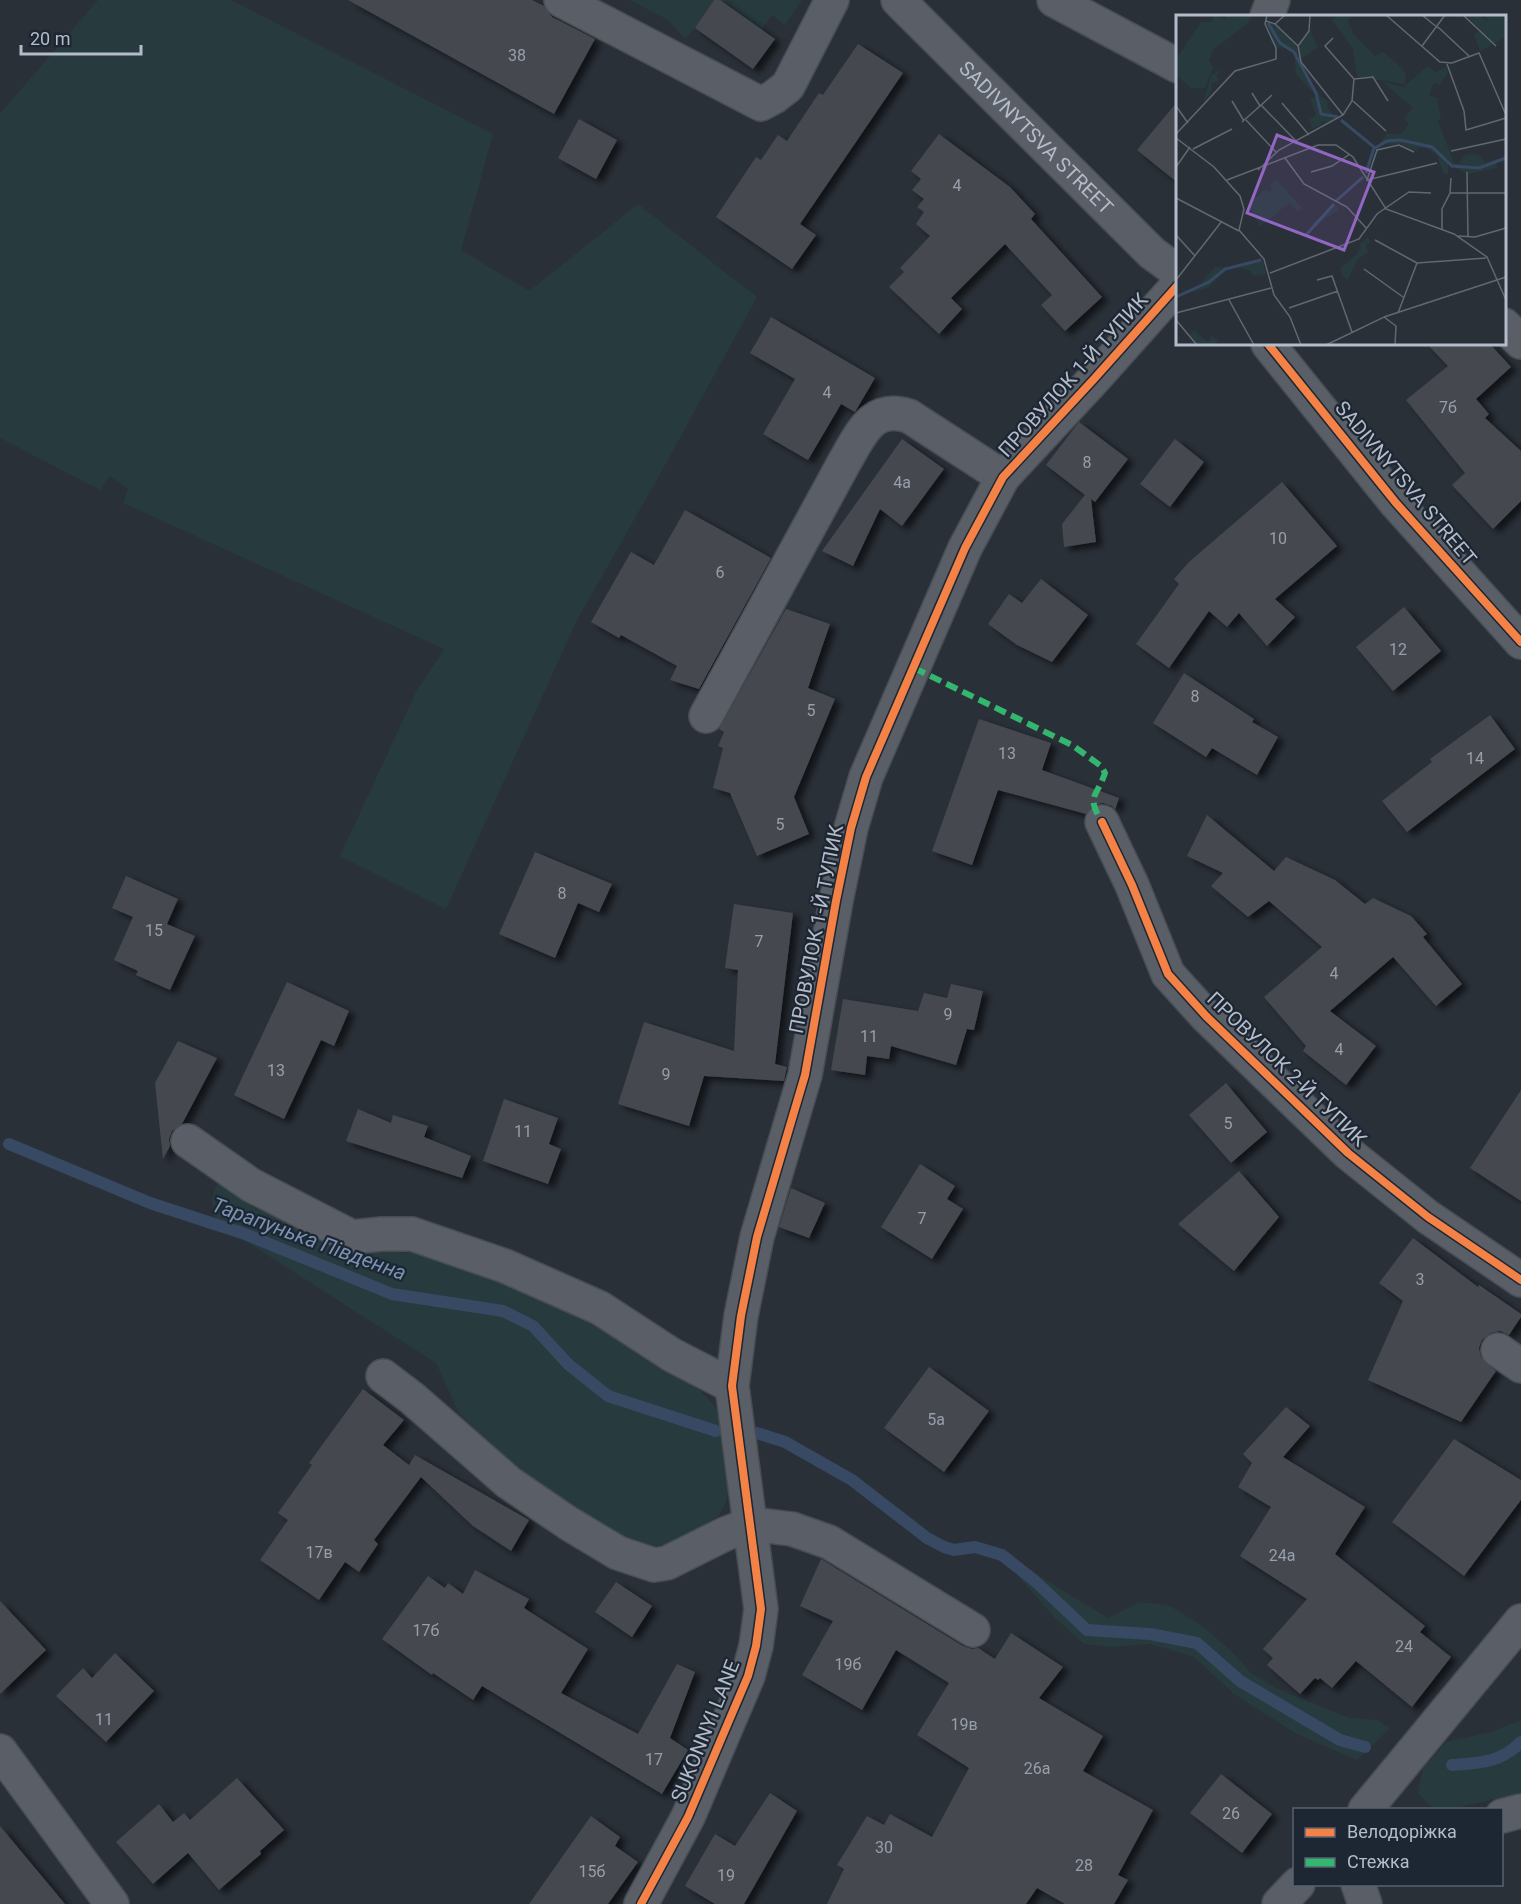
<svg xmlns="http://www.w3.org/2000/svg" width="1521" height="1904" font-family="Roboto,sans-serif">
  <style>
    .green { fill: #273a3e }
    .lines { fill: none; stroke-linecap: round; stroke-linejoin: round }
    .stream { stroke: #384963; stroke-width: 12 }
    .building { fill: #444950; filter: url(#shadow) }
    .minor-casing { stroke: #484c53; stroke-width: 36 }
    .minor { stroke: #5a5e66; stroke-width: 33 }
    .quiet { stroke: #33b770; stroke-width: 6; stroke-dasharray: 12 6; stroke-linecap: butt }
    .cycleway-casing { stroke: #1d2633; stroke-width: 11 }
    .cycleway { stroke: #f48246; stroke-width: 8 }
    .labels { text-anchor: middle; stroke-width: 4.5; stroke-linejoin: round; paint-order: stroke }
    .number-label { font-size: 16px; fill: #989fab }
    .street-label { font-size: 20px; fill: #b4bcc9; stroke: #1d2633 }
    .water-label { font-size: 21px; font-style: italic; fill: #7c92b1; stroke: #1d2633 }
    .inset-river { fill: none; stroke: #384963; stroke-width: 3 }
    .inset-road { fill: none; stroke: #616872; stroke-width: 1.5 }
    .view { fill: #9266c3; fill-opacity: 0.15; stroke: #9266c3; stroke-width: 3 }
    .inset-edge { fill: none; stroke: #b4bcc9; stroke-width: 3 }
  </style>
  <defs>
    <filter id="shadow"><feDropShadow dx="6" dy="4" stdDeviation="3" flood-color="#0009"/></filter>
  </defs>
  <rect width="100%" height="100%" fill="#2a3038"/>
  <g class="green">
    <path d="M 98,0 L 231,0 L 493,134 L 461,250 L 529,291 L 638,204 L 757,297 L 663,469 L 576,622 L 446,909 L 340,856 L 416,692 L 444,649 L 123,503 L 128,489 L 110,476 L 100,490 L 0,438 L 0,114 Z"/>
    <path d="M 630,0 L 714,0 L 695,28 L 685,39 L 668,20 Z"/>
    <path d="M 720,0 L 802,0 L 785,25 L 772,15 L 761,30 Z"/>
    <path d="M 221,1175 L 253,1207 L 351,1251 L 391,1251 L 440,1256 L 580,1310 L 701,1391 L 715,1407 L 723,1422 L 731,1483 L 726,1502 L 719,1515 L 701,1528 L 665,1545 L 627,1547 L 524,1481 L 459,1413 L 436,1363 L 239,1237 L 213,1216 L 212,1198 Z"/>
    <path d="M 1011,1559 L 1108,1618 L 1140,1602 L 1170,1606 L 1204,1627 L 1231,1651 L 1251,1673 L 1278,1689 L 1349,1718 L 1377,1720 L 1390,1728 L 1357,1760 L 1295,1733 L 1234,1694 L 1194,1657 L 1150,1644 L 1111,1647 L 1084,1644 L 1054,1617 L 1006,1562 Z"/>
    <path d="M 1521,1720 L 1521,1793 L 1451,1809 C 1432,1810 1428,1806 1418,1792 L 1423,1769 L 1446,1742 L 1491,1732 Z"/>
  </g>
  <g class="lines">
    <g class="stream">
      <path d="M 9,1144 L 150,1203 L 245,1234 L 392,1294 L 503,1311 L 533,1326 L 568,1364 L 608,1396 L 716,1431"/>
      <path d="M 757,1433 L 785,1442 L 852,1480 L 927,1538 L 944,1547 L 954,1550 L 975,1547 L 1002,1555 L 1035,1581 L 1087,1630 L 1150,1634 L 1197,1643 L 1240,1681 L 1340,1740 L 1365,1747"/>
      <path d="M 1452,1765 C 1480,1763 1500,1763 1521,1742"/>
    </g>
  </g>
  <g class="building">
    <path d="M 348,0 L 532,0 L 544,6 L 552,17 L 595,39 L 554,114 Z"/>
    <path d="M 714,0 L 720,0 L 775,39 L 753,69 L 695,28 Z"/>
    <path d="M 858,44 L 903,73 L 800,224 L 816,235 L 792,269 L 716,217 L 756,157 L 761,160 L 778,135 L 787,141 L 819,93 L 823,95 Z"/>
    <path d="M 1178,101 L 1178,183 L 1137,150 Z"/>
    <path d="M 579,119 L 617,140 L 596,179 L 558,158 Z"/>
    <path d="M 939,134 L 1010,187 L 1035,214 L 1031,219 L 1102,297 L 1065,331 L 1041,305 L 1052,295 L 1005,244 L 951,298 L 962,309 L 939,334 L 889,287 L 904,272 L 900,268 L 930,236 L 916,224 L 924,212 L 917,207 L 924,199 L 912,190 L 921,179 L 911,171 Z"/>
    <path d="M 771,317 L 875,378 L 855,412 L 841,404 L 808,460 L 763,434 L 795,379 L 750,353 Z"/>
    <path d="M 1427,344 L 1490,344 L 1511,367 L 1476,399 L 1489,414 L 1485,418 L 1521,451 L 1521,501 L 1493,529 L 1452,485 L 1465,473 L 1406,400 L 1448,366 Z"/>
    <path d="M 1079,422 L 1128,459 L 1095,502 L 1091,499 L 1096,542 L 1064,547 L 1062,524 L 1085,495 L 1046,465 Z"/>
    <path d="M 902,439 L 944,469 L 902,526 L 880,509 L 853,566 L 822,551 Z"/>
    <path d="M 1175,439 L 1204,462 L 1170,507 L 1140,484 Z"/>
    <path d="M 1282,482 L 1337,546 L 1275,599 L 1295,617 L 1267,646 L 1239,613 L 1227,627 L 1209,611 L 1169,668 L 1136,644 L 1179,584 L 1174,579 L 1189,562 Z"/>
    <path d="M 685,510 L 771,558 L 699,689 L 670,680 L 677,666 L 621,635 L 619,638 L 591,622 L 631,552 L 654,565 Z"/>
    <path d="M 1041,579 L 1088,615 L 1052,662 L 1017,645 L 988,624 L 1009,594 L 1022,603 Z"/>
    <path d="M 1404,607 L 1441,651 L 1393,691 L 1356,647 Z"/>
    <path d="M 786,609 L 830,624 L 808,688 L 835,699 L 794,797 L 809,834 L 757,856 L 730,793 L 713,788 L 723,748 L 718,746 L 724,732 L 719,729 Z"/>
    <path d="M 1184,673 L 1254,719 L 1252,722 L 1278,737 L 1257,775 L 1212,748 L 1206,757 L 1153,723 Z"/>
    <path d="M 1490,715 L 1515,749 L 1407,832 L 1382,801 L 1432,762 L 1430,759 Z"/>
    <path d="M 979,719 L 1051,743 L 1042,770 L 1119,798 L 1115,810 L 1112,806 L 1103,803 L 1093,805 L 1086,814 L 998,790 L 972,865 L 932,851 Z"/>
    <path d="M 1207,815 L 1274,871 L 1286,857 L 1335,880 L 1365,904 L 1373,898 L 1411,916 L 1427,934 L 1423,937 L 1462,984 L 1436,1006 L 1393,957 L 1330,1011 L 1376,1046 L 1346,1085 L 1303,1051 L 1306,1046 L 1264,997 L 1322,947 L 1269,901 L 1248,917 L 1211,886 L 1223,873 L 1187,856 Z"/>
    <path d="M 535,852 L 612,884 L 599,912 L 578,903 L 555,958 L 499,934 Z"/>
    <path d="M 126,876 L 178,899 L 167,924 L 195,936 L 170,990 L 136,975 L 138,971 L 114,960 L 133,917 L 112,908 Z"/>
    <path d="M 734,904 L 793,913 L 775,1064 L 787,1067 L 784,1081 L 704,1076 L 689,1126 L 618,1104 L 644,1022 L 734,1051 L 738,970 L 725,968 Z"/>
    <path d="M 287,982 L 349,1011 L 334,1046 L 321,1040 L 284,1119 L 234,1095 Z"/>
    <path d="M 951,984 L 983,991 L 974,1030 L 967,1029 L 956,1065 L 891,1046 L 889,1059 L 867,1056 L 865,1075 L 831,1070 L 843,999 L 918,1011 L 924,993 L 947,998 Z"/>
    <path d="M 178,1041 L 217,1058 L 182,1124 L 172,1131 L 169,1139 L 170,1146 L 163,1159 L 155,1083 Z"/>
    <path d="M 1226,1083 L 1267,1132 L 1231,1163 L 1189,1115 Z"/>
    <path d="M 1521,1090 L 1521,1201 L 1470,1168 Z"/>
    <path d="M 504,1099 L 558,1118 L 549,1144 L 561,1149 L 548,1184 L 483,1161 Z"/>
    <path d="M 358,1109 L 391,1123 L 393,1115 L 428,1126 L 424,1137 L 471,1156 L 462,1178 L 346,1141 Z"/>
    <path d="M 920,1164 L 955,1186 L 947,1199 L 963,1209 L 932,1259 L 881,1227 Z"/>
    <path d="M 1239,1171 L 1279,1217 L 1234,1271 L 1178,1224 Z"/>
    <path d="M 791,1188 L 825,1203 L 809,1238 L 779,1227 Z"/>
    <path d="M 1413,1238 L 1478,1287 L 1479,1285 L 1521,1314 L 1521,1317 L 1509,1335 L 1500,1331 L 1491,1333 L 1482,1340 L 1479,1348 L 1481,1357 L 1496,1371 L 1461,1422 L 1368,1380 L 1403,1301 L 1379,1283 Z"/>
    <path d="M 929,1367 L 989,1411 L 944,1472 L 884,1428 Z"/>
    <path d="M 363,1389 L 404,1420 L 383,1445 L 409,1465 L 415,1455 L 529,1520 L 511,1551 L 473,1526 L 421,1477 L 374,1540 L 378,1544 L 359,1572 L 345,1562 L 319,1600 L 260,1560 L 288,1520 L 278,1513 L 312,1465 L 309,1463 Z"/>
    <path d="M 1286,1407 L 1310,1426 L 1283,1457 L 1365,1507 L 1335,1554 L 1425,1626 L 1420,1632 L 1451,1657 L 1412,1707 L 1356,1661 L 1332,1688 L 1320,1678 L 1318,1680 L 1315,1678 L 1300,1694 L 1267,1665 L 1273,1658 L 1263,1649 L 1307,1599 L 1240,1556 L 1271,1507 L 1238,1487 L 1252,1463 L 1243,1454 Z"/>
    <path d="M 1454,1439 L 1521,1480 L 1521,1500 L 1464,1576 L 1392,1522 Z"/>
    <path d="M 821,1559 L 963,1646 L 972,1649 L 978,1648 L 995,1659 L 1011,1633 L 1063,1667 L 1039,1698 L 1103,1736 L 1083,1771 L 1153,1810 L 1118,1875 L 1128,1880 L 1114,1904 L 1065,1904 L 1037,1888 L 1026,1904 L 827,1904 L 844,1869 L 837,1865 L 867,1816 L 884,1825 L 890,1814 L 932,1837 L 969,1768 L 917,1735 L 949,1683 L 896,1650 L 862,1710 L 802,1675 L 833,1621 L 800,1606 Z"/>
    <path d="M 475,1570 L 529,1599 L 524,1608 L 588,1649 L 561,1693 L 638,1734 L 677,1664 L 695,1672 L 670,1738 L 688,1750 L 662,1794 L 482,1686 L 473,1700 L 433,1673 L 432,1675 L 382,1639 L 428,1576 L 445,1588 L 448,1583 L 463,1594 Z"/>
    <path d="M 616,1582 L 652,1606 L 632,1637 L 595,1612 Z"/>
    <path d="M 0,1601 L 46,1650 L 0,1694 Z"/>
    <path d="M 115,1653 L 154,1691 L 106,1742 L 56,1696 L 83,1668 L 92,1678 Z"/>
    <path d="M 1221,1774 L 1272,1814 L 1242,1853 L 1190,1813 Z"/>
    <path d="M 237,1778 L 284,1830 L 260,1851 L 261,1854 L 219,1890 L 188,1853 L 153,1884 L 116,1842 L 159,1804 L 173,1822 L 184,1813 L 190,1820 Z"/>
    <path d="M 770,1793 L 797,1811 L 744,1904 L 715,1904 L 685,1886 L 715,1834 L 735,1846 Z"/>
    <path d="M 591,1816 L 620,1837 L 615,1846 L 638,1862 L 608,1904 L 529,1904 Z"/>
    <path d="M 0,1826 L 65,1904 L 0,1904 Z"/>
  </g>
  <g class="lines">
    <defs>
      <g id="minor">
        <path d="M 561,0 L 761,104 L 774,97 L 788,86 L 832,0"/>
        <path id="s1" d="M 898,0 L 1152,253 L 1178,272"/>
        <path d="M 1054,0 L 1178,66"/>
        <path d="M 1267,16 L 1273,0"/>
        <path d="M 1504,325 L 1521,342"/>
        <path d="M 1268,344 L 1396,503 L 1521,642"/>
        <path d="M 706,716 L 845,461 C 861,434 872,404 909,416 L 1003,477"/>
        <path d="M 1102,822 L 1132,885 L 1168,974 L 1206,1016 L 1348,1153 L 1428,1217 L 1521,1280"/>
        <path d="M 188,1141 L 251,1185 L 352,1237 L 382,1234 L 412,1234 L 505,1266 L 600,1308 L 672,1355 L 732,1386"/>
        <path d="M 1498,1350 L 1521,1366"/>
        <path d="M 383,1376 L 412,1398 L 508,1482 L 568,1523 L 618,1553 L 654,1565 L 667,1563 L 725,1534 L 751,1524 L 792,1529 L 829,1542 L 973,1630"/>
        <path d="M 0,1751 L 112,1904"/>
        <path d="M 1365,1810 L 1521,1621"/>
        <path d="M 1502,1816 L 1521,1811"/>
        <path d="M 1358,1884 L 1365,1904"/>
        <path d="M 641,1904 L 688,1817 L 748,1676 L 756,1646 L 761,1609 L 732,1386 L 741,1316 L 757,1237 L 805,1075 L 836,901 L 851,828 L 866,777 L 965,548 L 1003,477 L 1094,379 L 1178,285"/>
        <path d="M 1279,1904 L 1298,1884"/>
      </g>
    </defs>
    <use href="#minor" class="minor-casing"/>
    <use href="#minor" class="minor"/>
    <path class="quiet" d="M 914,668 L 1072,745 L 1101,766 L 1105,773 C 1096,799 1086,795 1102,822"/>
    <defs>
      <g id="cycleway">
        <path d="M 1268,344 L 1396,503 L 1521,642"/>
        <path d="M 1102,822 L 1132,885 L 1168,974 L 1206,1016 L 1348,1153 L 1428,1217 L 1521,1280"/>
        <path d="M 641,1904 L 688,1817 L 748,1676 L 756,1646 L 761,1609 L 732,1386 L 741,1316 L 757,1237 L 805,1075 L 836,901 L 851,828 L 866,777 L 965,548 L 1003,477 L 1094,379 L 1178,285"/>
      </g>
    </defs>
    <use href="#cycleway" class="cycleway-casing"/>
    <use href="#cycleway" class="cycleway"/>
  </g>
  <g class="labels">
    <g class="number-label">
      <text x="517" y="61">38</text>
      <text x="957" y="191">4</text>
      <text x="827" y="398">4</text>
      <text x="1448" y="413">7б</text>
      <text x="1087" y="468">8</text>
      <text x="902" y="488">4а</text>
      <text x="1278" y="544">10</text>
      <text x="720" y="578">6</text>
      <text x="1398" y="655">12</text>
      <text x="1195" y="702">8</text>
      <text x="811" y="716">5</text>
      <text x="1007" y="759">13</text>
      <text x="1475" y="764">14</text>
      <text x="780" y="830">5</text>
      <text x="562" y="899">8</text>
      <text x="154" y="936">15</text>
      <text x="759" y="947">7</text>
      <text x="1334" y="979">4</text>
      <text x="948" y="1020">9</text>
      <text x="869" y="1042">11</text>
      <text x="1339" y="1055">4</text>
      <text x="276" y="1076">13</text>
      <text x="666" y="1080">9</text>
      <text x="1228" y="1129">5</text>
      <text x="523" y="1137">11</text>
      <text x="922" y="1224">7</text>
      <text x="1420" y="1285">3</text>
      <text x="936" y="1425">5а</text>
      <text x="319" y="1558">17в</text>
      <text x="1282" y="1561">24а</text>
      <text x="426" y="1636">17б</text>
      <text x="1404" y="1652">24</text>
      <text x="848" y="1670">19б</text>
      <text x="104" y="1725">11</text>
      <text x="964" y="1730">19в</text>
      <text x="654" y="1765">17</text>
      <text x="1037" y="1774">26а</text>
      <text x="1231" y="1819">26</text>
      <text x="884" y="1853">30</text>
      <text x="1084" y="1871">28</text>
      <text x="592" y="1877">15б</text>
      <text x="726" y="1881">19</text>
    </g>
    <g class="street-label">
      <text dy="7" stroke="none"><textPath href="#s1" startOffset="195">SADIVNYTSVA STREET</textPath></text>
      <text transform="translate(1073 375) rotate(-48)" y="7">ПРОВУЛОК 1-Й ТУПИК</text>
      <text transform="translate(1406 483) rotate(50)" y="7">SADIVNYTSVA STREET</text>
      <text transform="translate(816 929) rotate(-79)" y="7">ПРОВУЛОК 1-Й ТУПИК</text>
      <text transform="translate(1287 1069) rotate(44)" y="7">ПРОВУЛОК 2-Й ТУПИК</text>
      <text transform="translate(705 1731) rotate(-68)" y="7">SUKONNYI LANE</text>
    </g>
    <g class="water-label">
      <text transform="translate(309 1239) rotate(20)" y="7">Тарапунька Південна</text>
    </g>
  </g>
  <g transform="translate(1176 15)">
    <rect width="330" height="330" fill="#2a3038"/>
    <path d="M 39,0 L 50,5 L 51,0 L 76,0 L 72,8 L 37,35 L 33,45 L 37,53 L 29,73 L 15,73 L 0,61 L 0,44 L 25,7 L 35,7 ZM 162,0 L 176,0 L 172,6 L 178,20 L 199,41 L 207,37 L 226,53 L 230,60 L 228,69 L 181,61 L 177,34 L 156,5 ZM 290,0 L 304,0 L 312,7 L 310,0 L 330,0 L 330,22 L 304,36 L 298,20 L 303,16 L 318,28 ZM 97,8 L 120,31 L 129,57 L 144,81 L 153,87 L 151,92 L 159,101 L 155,109 L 145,106 L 145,110 L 132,115 L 136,111 L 133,105 L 140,99 L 134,85 L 140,81 L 120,59 L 118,40 L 114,34 L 100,32 L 90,9 ZM 134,16 L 142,33 L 124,44 L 122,31 ZM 252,51 L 260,58 L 270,51 L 272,58 L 264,69 L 258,68 L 253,80 L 261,83 L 265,103 L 262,106 L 278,148 L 283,149 L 287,141 L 296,139 L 305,141 L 309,148 L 330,141 L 320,147 L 321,153 L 291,159 L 272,149 L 272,159 L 268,159 L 260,139 L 250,133 L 241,133 L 242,137 L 224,129 L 203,130 L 211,118 L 222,120 L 229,115 L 233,109 L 228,103 L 237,93 L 206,66 L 227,72 ZM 46,53 L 40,62 L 43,66 L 35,68 L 36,76 L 27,88 L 35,61 ZM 101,165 L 126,193 L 122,197 L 113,188 L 84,212 L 72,190 L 88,175 L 96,177 L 94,169 ZM 157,189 L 163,191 L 162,196 L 137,211 L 136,209 ZM 192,222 L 195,227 L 190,230 L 192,237 L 181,245 L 172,265 L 165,259 L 165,253 L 182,238 L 184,229 ZM 86,243 L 90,259 L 77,261 L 74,256 L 61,251 ZM 39,252 L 53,253 L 32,273 L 5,280 L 24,269 ZM 18,315 L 32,327 L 36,321 L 42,325 L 39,330 L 22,330 L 14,320 Z" fill="#273a3e"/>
    <path class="inset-river" d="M 92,8 L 104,28 L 118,37 L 140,78 L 145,99 L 162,102M 165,105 L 199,133 L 211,126 L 224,125 L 256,132 L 276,151 L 303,153 L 330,143M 190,158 L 198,133M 160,186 L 187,162M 130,220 L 158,189M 0,282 L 33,267 L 49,254 L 85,245"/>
    <path class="inset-road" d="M 210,0 L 264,47 L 276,48 L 303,38 L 330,100M 246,0 L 262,13M 287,0 L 320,31M 90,6 L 99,9 L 109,0M 99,9 L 122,31M 262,12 L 293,41M 157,23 L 149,31 L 178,64M 122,31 L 125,47 L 167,100M 122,31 L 133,16 L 134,0M 246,31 L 269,0M 271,49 L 288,96 L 290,115 L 330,103M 178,64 L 197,62 L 212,86M 76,78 L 84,91 L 96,80M 56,86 L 68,106M 177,86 L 210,116M 106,88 L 133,120M 85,90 L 120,126M 0,91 L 12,108M 70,105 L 100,137M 66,107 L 84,91M 0,119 L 59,56 L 100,44 L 100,33 L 89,9 L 91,0M 0,123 L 38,152 L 64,181 L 68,194 L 63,215 L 88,244 L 98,280 L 114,302 L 125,330M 17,134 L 56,114M 275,136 L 330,124M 238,137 L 223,130 L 201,135 L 191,165 L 261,148M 109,143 L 128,169 L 171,192 L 191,214M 0,152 L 14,132M 82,155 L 103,135 L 167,100 L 176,86 L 178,64M 135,157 L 156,151 L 174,139M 291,157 L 292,222M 51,165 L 142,130 L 160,130 L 177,142 L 210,194 L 278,219 L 311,242 L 330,285M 274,178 L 330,178M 0,183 L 63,216M 266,215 L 266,194 L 274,178 L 275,163M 0,220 L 19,241M 282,221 L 299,222 L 330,213M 199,225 L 241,248M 241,248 L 310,243M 188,254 L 227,282M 94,258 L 183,224 L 201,199 L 233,177 L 255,178M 0,265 L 46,206M 141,265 L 156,261 L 176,317M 53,285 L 78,330M 113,293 L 162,276M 0,298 L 95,273M 222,298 L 241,248M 208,302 L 330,262M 0,305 L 21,330M 150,330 L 208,302 L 220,311 L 219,330"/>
    <path class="view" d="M 101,120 L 198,157 L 168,235 L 71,198 Z"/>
    <rect width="330" height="330" class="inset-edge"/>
  </g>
  <rect x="1293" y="1808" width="210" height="78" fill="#1d2633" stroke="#59626f" stroke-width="1.5"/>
  <rect x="1305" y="1828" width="30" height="9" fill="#f48246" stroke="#59626f" stroke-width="1.5"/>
  <text x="1347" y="1838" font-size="18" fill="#b4bcc9">Велодоріжка</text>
  <rect x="1305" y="1858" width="30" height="9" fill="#33b770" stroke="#59626f" stroke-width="1.5"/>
  <text x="1347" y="1868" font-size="18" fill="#b4bcc9">Стежка</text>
  <path d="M21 45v9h120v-9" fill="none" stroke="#b4bcc9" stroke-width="3"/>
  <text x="30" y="45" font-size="18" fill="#b4bcc9" stroke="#1d2633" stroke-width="4.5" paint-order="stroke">20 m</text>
</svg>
